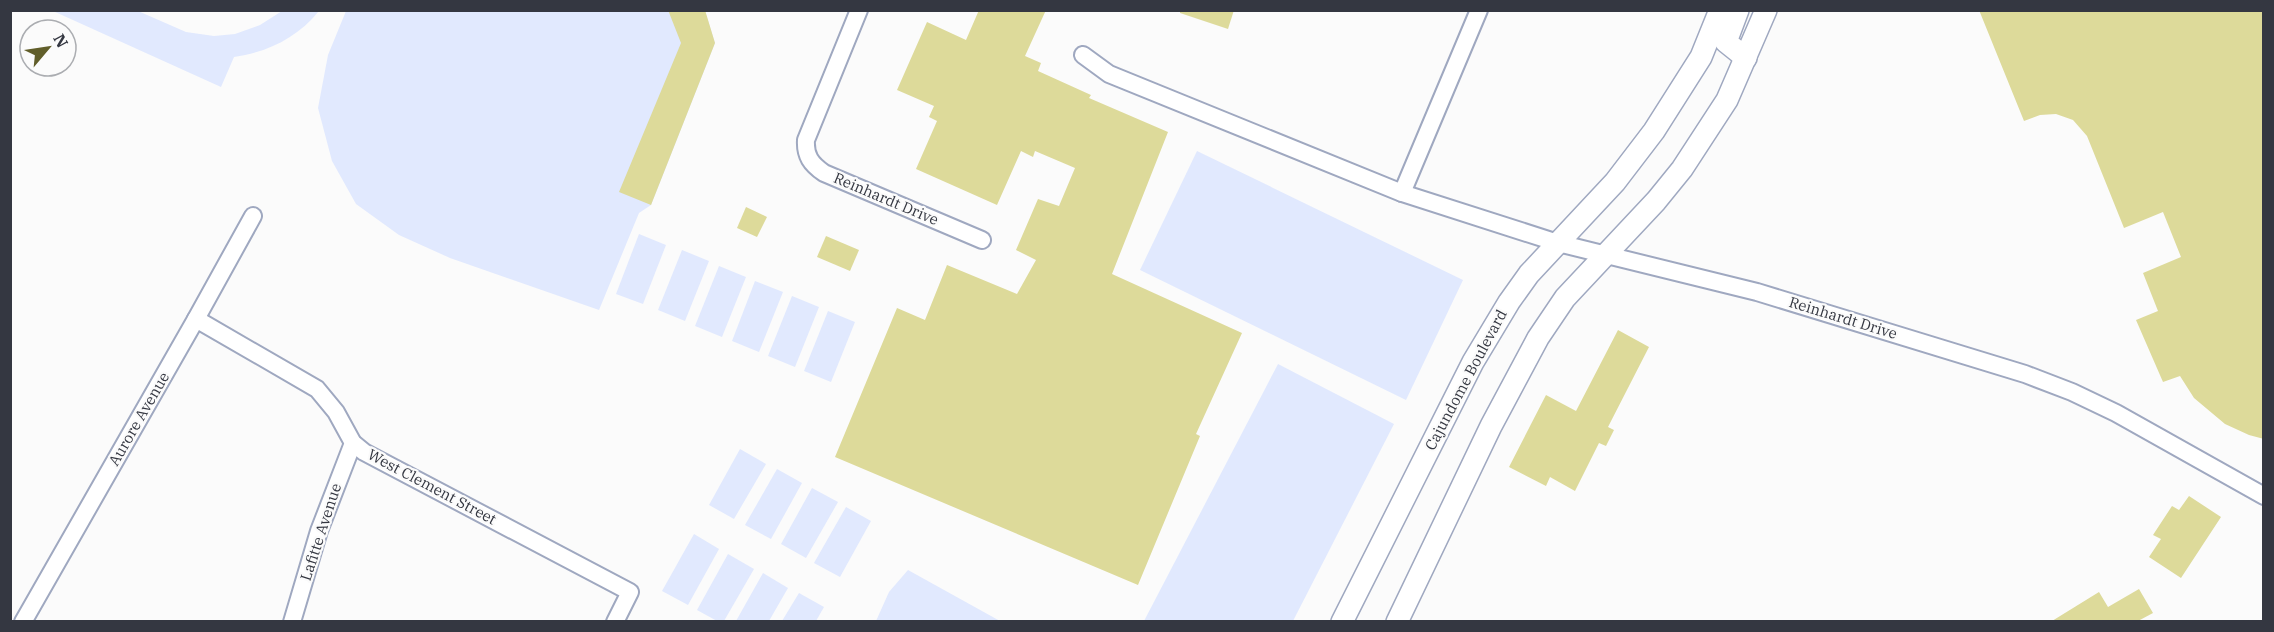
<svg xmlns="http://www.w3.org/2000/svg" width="2274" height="632" font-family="'IBM Plex Serif',serif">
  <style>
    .green { fill: #e1e9fe }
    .building { fill: #ddda9a }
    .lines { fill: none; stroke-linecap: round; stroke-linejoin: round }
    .minor-casing { stroke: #9fa8c0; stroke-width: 20 }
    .tertiary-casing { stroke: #9fa8c0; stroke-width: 24 }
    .minor { stroke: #fff; stroke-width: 16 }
    .tertiary { stroke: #fff; stroke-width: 21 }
    .labels { text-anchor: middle; stroke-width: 4.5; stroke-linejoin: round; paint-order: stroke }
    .street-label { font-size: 15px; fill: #343741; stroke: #fbfbfb }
  </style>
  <rect width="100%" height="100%" fill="#fbfbfb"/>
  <g class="green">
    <path d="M 53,11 L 138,11 L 186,32 L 214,36 L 235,34 L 260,25 L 282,11 L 319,11 C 297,38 268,52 234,57 L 221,87 Z"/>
    <path d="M 346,11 L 705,11 L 715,43 L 651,205 L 639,213 L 599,310 L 450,258 L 399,235 L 356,204 L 332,161 L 318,108 L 328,55 Z"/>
    <path d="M 1197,151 L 1463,280 L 1406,400 L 1140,270 Z"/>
    <path d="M 639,234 L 666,245 L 643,304 L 616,294 Z"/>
    <path d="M 682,250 L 709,261 L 685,321 L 658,310 Z"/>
    <path d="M 719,266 L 746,277 L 722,337 L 695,326 Z"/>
    <path d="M 755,281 L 783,292 L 759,352 L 732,341 Z"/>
    <path d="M 792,296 L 819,307 L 795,367 L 768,356 Z"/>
    <path d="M 828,311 L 855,322 L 831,382 L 804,371 Z"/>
    <path d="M 1278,364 L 1394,424 L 1293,621 L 1144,621 Z"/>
    <path d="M 740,449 L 766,464 L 734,519 L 709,505 Z"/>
    <path d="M 777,469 L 802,483 L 771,539 L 745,525 Z"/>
    <path d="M 812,488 L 838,502 L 806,558 L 781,544 Z"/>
    <path d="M 846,507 L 871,521 L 840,577 L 814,563 Z"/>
    <path d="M 694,534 L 719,549 L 688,605 L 662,591 Z"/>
    <path d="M 728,554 L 754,569 L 724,621 L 717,621 L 697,610 Z"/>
    <path d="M 908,570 L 1000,621 L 876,621 L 889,592 Z"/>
    <path d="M 763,573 L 788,588 L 769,621 L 736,621 Z"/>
    <path d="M 799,593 L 824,607 L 816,621 L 782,621 Z"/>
  </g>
  <g class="building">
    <path d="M 668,10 L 705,10 L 715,43 L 651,205 L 619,192 L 681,43 Z"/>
    <path d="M 979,10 L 1046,10 L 1025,56 L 1041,63 L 1038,71 L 1091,95 L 1089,98 L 1168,132 L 1112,274 L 1242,333 L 1196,434 L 1200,436 L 1138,585 L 835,457 L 897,308 L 925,320 L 947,265 L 1017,294 L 1036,260 L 1016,250 L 1038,199 L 1059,206 L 1075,168 L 1035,151 L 1033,157 L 1021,151 L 997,205 L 916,169 L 937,121 L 929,117 L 934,106 L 897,90 L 927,22 L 966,40 Z"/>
    <path d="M 1180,10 L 1234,10 L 1228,29 L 1180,13 Z"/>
    <path d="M 1979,10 L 2264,10 L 2264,439 L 2249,435 L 2225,424 L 2194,398 L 2180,376 L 2163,382 L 2136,320 L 2158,311 L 2143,273 L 2181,257 L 2163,212 L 2124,228 L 2087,136 L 2073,120 L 2056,114 L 2040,115 L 2024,121 Z"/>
    <path d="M 746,207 L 767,217 L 757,237 L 737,228 Z"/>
    <path d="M 826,236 L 859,250 L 850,271 L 817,257 Z"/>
    <path d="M 1618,330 L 1649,347 L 1608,427 L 1614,430 L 1606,446 L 1599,443 L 1575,491 L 1550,477 L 1546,486 L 1509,467 L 1546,395 L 1576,411 Z"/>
    <path d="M 2189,496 L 2221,517 L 2181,578 L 2149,557 L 2161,539 L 2153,535 L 2172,506 L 2179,510 Z"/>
    <path d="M 2139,589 L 2153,613 L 2138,621 L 2052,621 L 2099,592 L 2108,607 Z"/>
  </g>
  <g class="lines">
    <defs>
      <g id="minor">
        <path d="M 859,10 L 806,140 C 805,156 811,164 824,173 L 982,240"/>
        <path d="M 1083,55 L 1109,74 L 1402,193 L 1558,243 L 1757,292 L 2025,374 L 2072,392 L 2116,413 L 2264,496"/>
        <path d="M 1402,193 L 1479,10"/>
        <path d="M 196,319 L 317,389 L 336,412 L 353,443 L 364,452 L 630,592 L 615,622"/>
        <path d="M 23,622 L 196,319 L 253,216"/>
        <path d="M 292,622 L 319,531 L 353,443"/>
      </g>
      <g id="tertiary">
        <path d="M 1738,10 L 1726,42 L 1746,58"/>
        <path d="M 1342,622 L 1473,362 L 1509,302 L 1529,274 L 1615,182 L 1654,131 L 1701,57 L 1720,10"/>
        <path d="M 1397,622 L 1491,426 L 1538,338 L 1565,298 L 1656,201 L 1682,169 L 1727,100 L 1766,10"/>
      </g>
    </defs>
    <use href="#minor" class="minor-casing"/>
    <use href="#tertiary" class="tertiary-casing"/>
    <use href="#minor" class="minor"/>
    <use href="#tertiary" class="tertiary"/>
  </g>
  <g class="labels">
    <g class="street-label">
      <text transform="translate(886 199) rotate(23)" y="5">Reinhardt Drive</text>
      <text transform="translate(1843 318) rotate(17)" y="5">Reinhardt Drive</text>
      <text transform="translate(1466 380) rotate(-62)" y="5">Cajundome Boulevard</text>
      <text transform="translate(139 419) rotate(-60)" y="5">Aurore Avenue</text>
      <text transform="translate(432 487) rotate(28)" y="5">West Clement Street</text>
      <text transform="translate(321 532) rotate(-72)" y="5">Lafitte Avenue</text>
    </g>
  </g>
  <rect width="2274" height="632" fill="none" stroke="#343741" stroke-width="24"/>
  <g transform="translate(48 48) rotate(61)"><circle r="28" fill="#fbfbfb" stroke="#abadb1" stroke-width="1.5"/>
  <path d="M0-4.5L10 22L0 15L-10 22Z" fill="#615e2a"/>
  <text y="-9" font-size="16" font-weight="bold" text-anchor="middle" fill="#343741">N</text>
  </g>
</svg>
